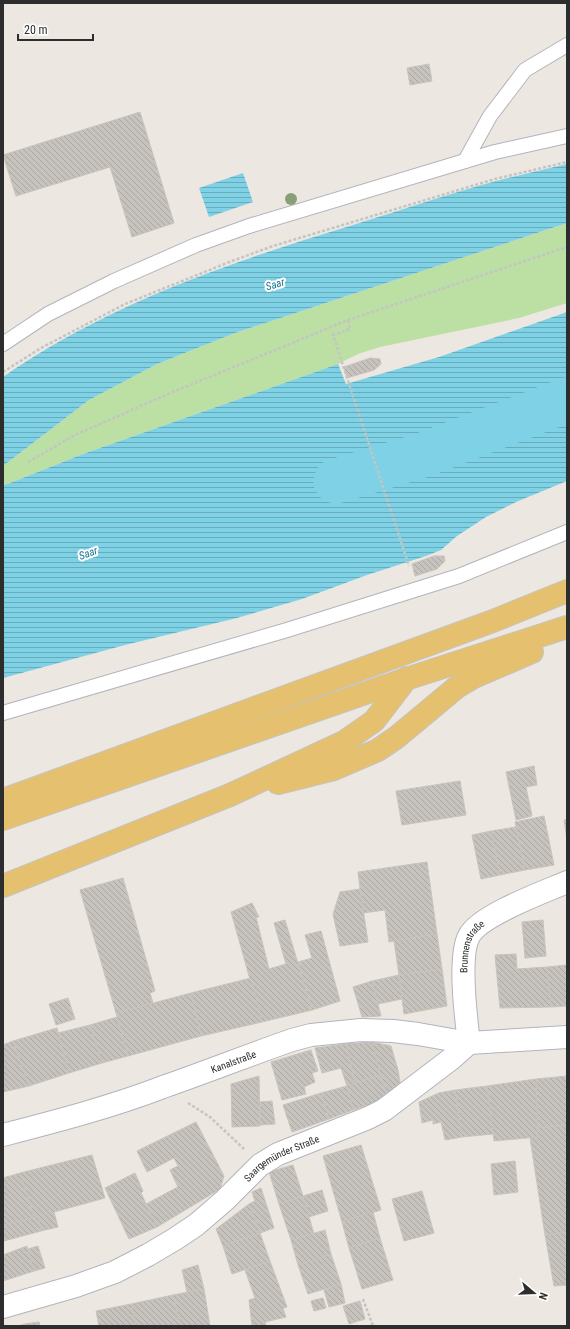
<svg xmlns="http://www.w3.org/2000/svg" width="570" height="1329" font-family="'Roboto Condensed',sans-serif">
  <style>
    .grass { fill: #bcdfa3 }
    .water { fill: url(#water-rules); fill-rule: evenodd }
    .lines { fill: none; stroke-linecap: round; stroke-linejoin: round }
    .river { stroke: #7fd2e5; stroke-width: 45 }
    .building { fill: url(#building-back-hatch); stroke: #c9c3bb }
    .service-casing { stroke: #b2b4bc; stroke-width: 16 }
    .minor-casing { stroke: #b2b4bc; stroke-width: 24 }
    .primary-casing { stroke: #c4c4c4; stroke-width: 24 }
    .path { stroke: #c4c4c4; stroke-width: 2.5; stroke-dasharray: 3 2; stroke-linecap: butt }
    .service { stroke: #fff; stroke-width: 14 }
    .minor { stroke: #fff; stroke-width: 22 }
    .primary { stroke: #e5c16f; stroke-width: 22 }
    .tree { fill: #88a078 }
    .labels { text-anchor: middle; stroke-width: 4; stroke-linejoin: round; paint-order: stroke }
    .street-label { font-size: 10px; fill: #2d2d2d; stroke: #fff }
    .water-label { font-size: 11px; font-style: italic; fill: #1a7495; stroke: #fff }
  </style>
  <defs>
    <pattern id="water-rules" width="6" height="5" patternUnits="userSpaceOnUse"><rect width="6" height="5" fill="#7fd2e5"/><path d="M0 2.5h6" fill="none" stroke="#68abba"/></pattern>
    <pattern id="building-back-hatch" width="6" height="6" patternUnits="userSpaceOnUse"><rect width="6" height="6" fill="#c6c2bd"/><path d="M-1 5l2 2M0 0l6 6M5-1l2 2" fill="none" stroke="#aaa7a3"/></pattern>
  </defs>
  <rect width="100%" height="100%" fill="#ede7e2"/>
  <path class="grass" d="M 567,223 L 567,303 L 519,318 L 380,347 L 358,354 L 338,364 L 83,454 L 10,483 L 5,485 L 3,484 L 3,466 L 89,400 L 157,364 L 235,333 Z"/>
  <g class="water">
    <path d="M 567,164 L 567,223 L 235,333 L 157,364 L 89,400 L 3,466 L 3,377 C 109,303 231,262 353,225 C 401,210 448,194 496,181 C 519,175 543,170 567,164 Z"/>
    <path d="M 243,173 L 253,202 L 209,217 L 199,188 Z"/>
    <path d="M 567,312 L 567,481 L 516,502 L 486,517 L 457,536 L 441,550 L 426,556 L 367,575 L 302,599 L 237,618 L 125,645 L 3,678 L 3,484 L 5,485 L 10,483 L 83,454 L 338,364 L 346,384 L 439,357 ZM 415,453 L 423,455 L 419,461 L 398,467 L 396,459 Z"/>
  </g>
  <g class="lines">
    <path class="river" d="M 336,481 L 423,455 L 567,400"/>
  </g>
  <g class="building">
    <path d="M 429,64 L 432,81 L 410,85 L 407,68 Z"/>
    <path d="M 140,112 L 174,223 L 132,237 L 110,167 L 16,196 L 3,155 Z"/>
    <path d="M 370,358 L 380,359 L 381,364 L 374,370 L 347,378 L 344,367 Z"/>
    <path d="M 434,556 L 444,556 L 445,561 L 437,569 L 415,576 L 412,564 Z"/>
    <path d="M 534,766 L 537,785 L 526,787 L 532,816 L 516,820 L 506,772 Z"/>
    <path d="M 460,781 L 466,815 L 402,825 L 396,791 Z"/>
    <path d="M 544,816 L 554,865 L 525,870 L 515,822 Z"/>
    <path d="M 567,819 L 567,840 L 564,820 Z"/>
    <path d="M 516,827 L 525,870 L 500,875 L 491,831 Z"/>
    <path d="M 491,831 L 500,875 L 481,879 L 472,835 Z"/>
    <path d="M 427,862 L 437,934 L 389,942 L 385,910 L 363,913 L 358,872 Z"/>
    <path d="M 123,878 L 155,991 L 150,993 L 153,1003 L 116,1013 L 80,890 Z"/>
    <path d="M 360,889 L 368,942 L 340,946 L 333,914 L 340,892 Z"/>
    <path d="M 252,903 L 259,917 L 256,917 L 269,969 L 286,964 L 274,923 L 285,920 L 312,1010 L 262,1022 L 231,912 Z"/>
    <path d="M 543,920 L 546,956 L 525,958 L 522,922 Z"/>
    <path d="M 321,931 L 340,1001 L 312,1010 L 298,962 L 312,958 L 305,935 Z"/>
    <path d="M 437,934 L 442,969 L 399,975 L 394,941 Z"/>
    <path d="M 516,954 L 517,969 L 547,967 L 551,1007 L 500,1008 L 495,955 Z"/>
    <path d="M 567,965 L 567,1006 L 551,1007 L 547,967 Z"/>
    <path d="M 442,969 L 447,1006 L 404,1014 L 399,975 Z"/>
    <path d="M 399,975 L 402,999 L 378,1004 L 372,981 Z"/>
    <path d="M 251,978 L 262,1022 L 201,1036 L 191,993 Z"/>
    <path d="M 372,981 L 381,1016 L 362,1017 L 353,987 Z"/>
    <path d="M 191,993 L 201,1036 L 128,1056 L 116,1013 Z"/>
    <path d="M 68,998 L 75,1019 L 56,1025 L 49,1004 Z"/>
    <path d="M 117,1017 L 128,1056 L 102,1063 L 90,1025 Z"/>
    <path d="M 90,1025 L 102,1063 L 69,1073 L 58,1033 Z"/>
    <path d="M 57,1028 L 69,1073 L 29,1086 L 13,1041 Z"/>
    <path d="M 13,1041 L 29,1086 L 3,1092 L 3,1045 Z"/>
    <path d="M 372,1042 L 381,1075 L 355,1083 L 346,1044 Z"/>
    <path d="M 372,1042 L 391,1046 L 398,1070 L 400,1082 L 387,1098 Z"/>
    <path d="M 346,1044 L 355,1083 L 347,1086 L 341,1068 L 322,1073 L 315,1048 Z"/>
    <path d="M 311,1050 L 318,1071 L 312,1073 L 315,1082 L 304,1087 L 306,1094 L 282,1100 L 271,1062 Z"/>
    <path d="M 381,1075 L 387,1098 L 353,1110 L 347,1086 Z"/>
    <path d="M 259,1076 L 260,1126 L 232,1127 L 231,1084 Z"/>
    <path d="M 567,1076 L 567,1125 L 537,1128 L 536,1079 Z"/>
    <path d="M 536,1079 L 538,1137 L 494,1141 L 487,1086 Z"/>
    <path d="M 347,1086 L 353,1110 L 329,1119 L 321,1093 Z"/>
    <path d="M 487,1086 L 493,1134 L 462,1137 L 455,1090 Z"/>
    <path d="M 455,1090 L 462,1137 L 445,1140 L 441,1122 L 433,1124 L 433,1120 L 422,1123 L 419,1102 L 439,1093 Z"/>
    <path d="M 321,1093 L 329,1119 L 292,1132 L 283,1105 Z"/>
    <path d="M 272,1101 L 275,1124 L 260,1125 L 260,1102 Z"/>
    <path d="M 196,1122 L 224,1176 L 220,1189 L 157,1227 L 146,1204 L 178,1187 L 170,1170 L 178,1166 L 174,1158 L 147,1172 L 137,1151 Z"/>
    <path d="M 567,1125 L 567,1232 L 545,1235 L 530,1138 L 538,1137 L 537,1128 Z"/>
    <path d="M 361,1145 L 381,1210 L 342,1222 L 323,1156 Z"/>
    <path d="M 92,1155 L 105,1198 L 54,1212 L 58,1227 L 41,1231 L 38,1217 L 34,1218 L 20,1173 Z"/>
    <path d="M 515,1161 L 518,1192 L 494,1195 L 491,1164 Z"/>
    <path d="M 293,1165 L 303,1196 L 279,1204 L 269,1172 Z"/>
    <path d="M 20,1173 L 34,1218 L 3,1225 L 3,1178 Z"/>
    <path d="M 135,1173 L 143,1191 L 141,1193 L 157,1227 L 129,1239 L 105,1188 Z"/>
    <path d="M 261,1188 L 274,1228 L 260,1233 L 249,1204 L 255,1201 L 252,1192 Z"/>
    <path d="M 322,1190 L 328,1211 L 309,1217 L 303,1196 Z"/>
    <path d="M 422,1191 L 434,1233 L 404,1241 L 392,1199 Z"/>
    <path d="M 303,1196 L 314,1234 L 291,1240 L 279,1204 Z"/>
    <path d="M 249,1204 L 260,1233 L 223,1246 L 216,1229 Z"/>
    <path d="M 373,1212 L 380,1238 L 349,1248 L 342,1222 Z"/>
    <path d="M 38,1217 L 41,1231 L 4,1241 L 3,1225 Z"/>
    <path d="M 325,1230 L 331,1254 L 298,1265 L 291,1240 Z"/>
    <path d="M 567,1232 L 567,1285 L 554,1286 L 545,1235 Z"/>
    <path d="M 260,1233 L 270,1261 L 232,1274 L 223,1246 Z"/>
    <path d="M 380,1238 L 393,1280 L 362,1289 L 349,1248 Z"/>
    <path d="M 27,1246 L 34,1271 L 3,1281 L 3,1255 Z"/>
    <path d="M 38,1246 L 45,1268 L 34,1271 L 28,1249 Z"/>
    <path d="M 331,1254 L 341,1284 L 308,1294 L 298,1265 Z"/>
    <path d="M 270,1261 L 287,1307 L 283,1308 L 286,1317 L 265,1322 L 266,1326 L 252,1326 L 249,1300 L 255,1298 L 245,1270 Z"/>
    <path d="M 198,1265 L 204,1289 L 187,1292 L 182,1270 Z"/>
    <path d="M 341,1284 L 345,1303 L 329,1307 L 324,1290 Z"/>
    <path d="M 204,1289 L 210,1326 L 180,1326 L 173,1295 Z"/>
    <path d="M 173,1295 L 180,1326 L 136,1326 L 131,1304 Z"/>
    <path d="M 323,1298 L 326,1308 L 314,1311 L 311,1301 Z"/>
    <path d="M 360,1301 L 365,1319 L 349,1324 L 343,1306 Z"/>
    <path d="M 131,1304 L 136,1326 L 99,1326 L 96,1311 Z"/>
    <path d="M 39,1322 L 40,1326 L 18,1326 L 25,1324 Z"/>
  </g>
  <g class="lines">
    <defs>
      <g id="service">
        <path d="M 465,161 L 490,116 L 525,70 L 567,45"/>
        <path d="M 3,344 L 48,314 L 114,281 L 196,245 L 249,226 L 495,152 L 567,136"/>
        <path d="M 3,713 L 287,630 L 459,576 L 567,532"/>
      </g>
      <g id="minor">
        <path id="s1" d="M 469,1043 C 466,1018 458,957 469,936 C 480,915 544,892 567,882"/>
        <path id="s2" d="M 3,1135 C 57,1121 111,1107 163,1087 C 206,1072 249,1055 292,1040 L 311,1035 L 361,1030 L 393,1031 L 418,1034 L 469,1043 L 567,1037"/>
        <path id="s3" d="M 3,1307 L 76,1286 L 115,1272 L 148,1255 L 175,1239 L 196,1225 L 225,1200 L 260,1165 L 278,1154 L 368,1118 L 384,1110 L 451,1059 L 469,1043"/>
      </g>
      <g id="primary">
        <path d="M 278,783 L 334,769 L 378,750 L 397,737 L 457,687 L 474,677 L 532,652"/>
        <path d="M 3,800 L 493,621 L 567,591"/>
        <path d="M 3,819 L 406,679 L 567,627"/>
        <path d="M 3,886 L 230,795 L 344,742 L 374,721 L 407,678"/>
      </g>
    </defs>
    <use href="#service" class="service-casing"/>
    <use href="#minor" class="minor-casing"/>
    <use href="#primary" class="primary-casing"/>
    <g class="path">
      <path d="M 348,320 L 350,329 L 333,335 L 409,566"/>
      <path d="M 3,372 L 41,348 L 125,304 L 232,261 L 273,246 L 495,179 L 567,162"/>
      <path d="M 28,462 L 75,435 L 168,394 L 348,320 L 567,247"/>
      <path d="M 188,1103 L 210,1117 L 244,1149"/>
      <path d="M 363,1299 L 373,1326"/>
    </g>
    <use href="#service" class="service"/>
    <use href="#minor" class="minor"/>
    <use href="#primary" class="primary"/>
  </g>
  <circle class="tree" cx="291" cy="199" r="6"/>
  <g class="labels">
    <g class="street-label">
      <text dy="4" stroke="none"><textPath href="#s1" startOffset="99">Brunnenstraße</textPath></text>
      <text dy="4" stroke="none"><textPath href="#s2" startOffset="242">Kanalstraße</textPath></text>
      <text dy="4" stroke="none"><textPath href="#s3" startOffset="321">Saargemünder Straße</textPath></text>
    </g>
    <g class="water-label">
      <text transform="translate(275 284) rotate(-17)" y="4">Saar</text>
      <text transform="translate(88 553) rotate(-20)" y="4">Saar</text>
    </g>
  </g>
  <rect width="570" height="1329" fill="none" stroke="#2d2d2d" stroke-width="8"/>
  <g transform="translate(534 1293) rotate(109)" stroke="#ffffff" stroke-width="3" paint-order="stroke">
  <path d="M0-3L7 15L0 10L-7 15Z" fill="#2d2d2d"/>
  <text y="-6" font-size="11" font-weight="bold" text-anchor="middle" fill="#2d2d2d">N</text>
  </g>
  <path d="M18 34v6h75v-6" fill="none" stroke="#2d2d2d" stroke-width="2"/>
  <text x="24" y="34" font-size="12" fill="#2d2d2d" stroke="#ffffff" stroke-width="3" paint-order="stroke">20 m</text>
</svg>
